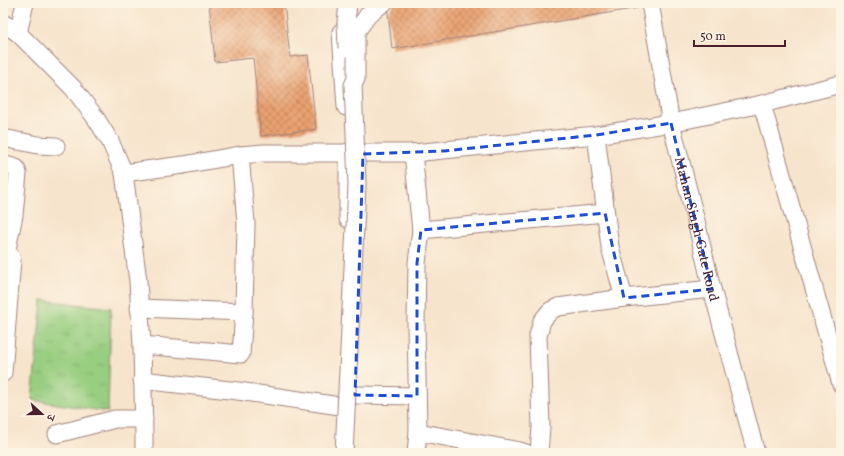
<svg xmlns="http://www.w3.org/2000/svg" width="844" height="456" font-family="Vollkorn,'Noto Serif Devanagari',serif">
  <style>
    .park { fill: url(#park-tufts); stroke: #717656 }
    .building { fill: url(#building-cross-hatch) }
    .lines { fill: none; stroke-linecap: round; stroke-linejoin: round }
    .minor-casing { stroke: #a0827c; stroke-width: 19 }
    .minor { stroke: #fff; stroke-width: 17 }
    .minor-bridge-casing { stroke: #a0827c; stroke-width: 19; stroke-linecap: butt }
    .minor-bridge { stroke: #fff; stroke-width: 17 }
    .marked { fill: none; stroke: #1d4ed8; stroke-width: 3; stroke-dasharray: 8 5; stroke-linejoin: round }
    .labels { text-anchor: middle; stroke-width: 3.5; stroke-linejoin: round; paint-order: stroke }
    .street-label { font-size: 14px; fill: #4a1f2b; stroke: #fcf5e5 }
  </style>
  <defs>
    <pattern id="park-tufts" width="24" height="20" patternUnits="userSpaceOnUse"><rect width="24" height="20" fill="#98ce80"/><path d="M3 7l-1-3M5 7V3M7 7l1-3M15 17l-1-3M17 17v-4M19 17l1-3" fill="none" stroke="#84b06f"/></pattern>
    <pattern id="building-cross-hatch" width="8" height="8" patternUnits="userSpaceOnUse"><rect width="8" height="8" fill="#eaa271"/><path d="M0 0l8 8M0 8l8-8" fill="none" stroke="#c0835d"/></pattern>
  </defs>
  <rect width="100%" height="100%" fill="#fcf5e5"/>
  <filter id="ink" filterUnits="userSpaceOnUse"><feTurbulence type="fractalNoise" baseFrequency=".025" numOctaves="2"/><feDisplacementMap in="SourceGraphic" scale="8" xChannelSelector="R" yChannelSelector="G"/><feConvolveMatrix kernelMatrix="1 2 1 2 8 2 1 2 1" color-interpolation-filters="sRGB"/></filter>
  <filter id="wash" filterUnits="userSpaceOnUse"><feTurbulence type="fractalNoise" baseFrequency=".012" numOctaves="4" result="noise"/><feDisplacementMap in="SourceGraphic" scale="16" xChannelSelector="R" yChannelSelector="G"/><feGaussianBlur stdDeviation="0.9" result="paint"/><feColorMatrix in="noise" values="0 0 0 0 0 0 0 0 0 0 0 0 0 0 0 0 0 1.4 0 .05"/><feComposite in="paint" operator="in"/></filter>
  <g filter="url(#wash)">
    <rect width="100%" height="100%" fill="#f7e4cc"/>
    <path class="park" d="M 42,300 L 111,308 L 108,412 L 32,400 Z"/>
    <g id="blocks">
      <g class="building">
        <path d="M 209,3 L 284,3 L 290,57 L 308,55 L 316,129 L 261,136 L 253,58 L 215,62 Z"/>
        <path d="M 393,3 L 637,3 L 638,8 L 392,49 L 388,12 L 392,7 Z"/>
      </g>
    </g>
  </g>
  <g filter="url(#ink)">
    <use href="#blocks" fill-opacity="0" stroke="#a0827c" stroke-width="1"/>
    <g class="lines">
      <defs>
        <g id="minor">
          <path id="s1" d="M 650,3 L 671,123 L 695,217 L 712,289 L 756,453"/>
          <path d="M 3,23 L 18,33 L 73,88 L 95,117 L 110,141 L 124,173 L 138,281 L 142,345 L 144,435 L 144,453"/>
          <path d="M 341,32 L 346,107"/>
          <path d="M 18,33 L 25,3"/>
          <path d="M 762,104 L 841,384"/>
          <path d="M 596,135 L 610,247 L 624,298"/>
          <path d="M 3,138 L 38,145 L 56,146"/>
          <path d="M 413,153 L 421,230 L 417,263 L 416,323 L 418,432 L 416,453"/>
          <path d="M 3,164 L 16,168 L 18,173 L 14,215 L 6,254"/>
          <path d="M 124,173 L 183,165 L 240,155 L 263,153 L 413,153 L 596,135 L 671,123 L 762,104 L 841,84"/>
          <path d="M 348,219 L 348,152"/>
          <path d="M 421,230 L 605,213"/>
          <path d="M 3,253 L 10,255 L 12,260 L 3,373"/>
          <path d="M 139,308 L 244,312"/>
          <path d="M 142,345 L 241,354 L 244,312 L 246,223 L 240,155"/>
          <path d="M 142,380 L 238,391 L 340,406"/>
          <path d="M 355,395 L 417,396"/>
          <path d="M 418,432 L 520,451 L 526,453"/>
          <path d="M 57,434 L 115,419 L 144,419"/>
          <path d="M 539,453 L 541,427 L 538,336 L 542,321 L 550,311 L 558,307 L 624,298 L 712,289"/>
        </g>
      </defs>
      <use href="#minor" class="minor-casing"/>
      <use href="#minor" class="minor"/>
      <defs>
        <g id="minor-bridge">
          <path d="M 347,48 L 346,23 L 348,3"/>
          <path d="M 344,453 L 357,185 L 353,85 L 356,79 L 356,32 L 368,15 L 383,3"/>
        </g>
      </defs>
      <use href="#minor-bridge" class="minor-bridge-casing"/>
      <use href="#minor-bridge" class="minor-bridge"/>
    </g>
  </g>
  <path class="marked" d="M 671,123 L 712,289 L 624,298 L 605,213 L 421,230 L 417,263 L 417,396 L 355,395 L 363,154 L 444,151 L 596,135 Z"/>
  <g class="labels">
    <g class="street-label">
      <text dy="5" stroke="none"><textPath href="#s1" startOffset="231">Mahan Singh Gate Road</textPath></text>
    </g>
  </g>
  <rect width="844" height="456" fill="none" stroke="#fcf5e5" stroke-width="16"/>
  <g transform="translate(42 414) rotate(111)" stroke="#fcf5e5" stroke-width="3" paint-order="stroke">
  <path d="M0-3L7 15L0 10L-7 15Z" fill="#4a1f2b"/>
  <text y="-6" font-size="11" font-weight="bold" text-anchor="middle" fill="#4a1f2b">उ</text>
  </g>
  <path d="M694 40v6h91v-6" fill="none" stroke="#4a1f2b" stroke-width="2"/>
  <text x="700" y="40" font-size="12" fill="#4a1f2b" stroke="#fcf5e5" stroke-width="3" paint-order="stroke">50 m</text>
</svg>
